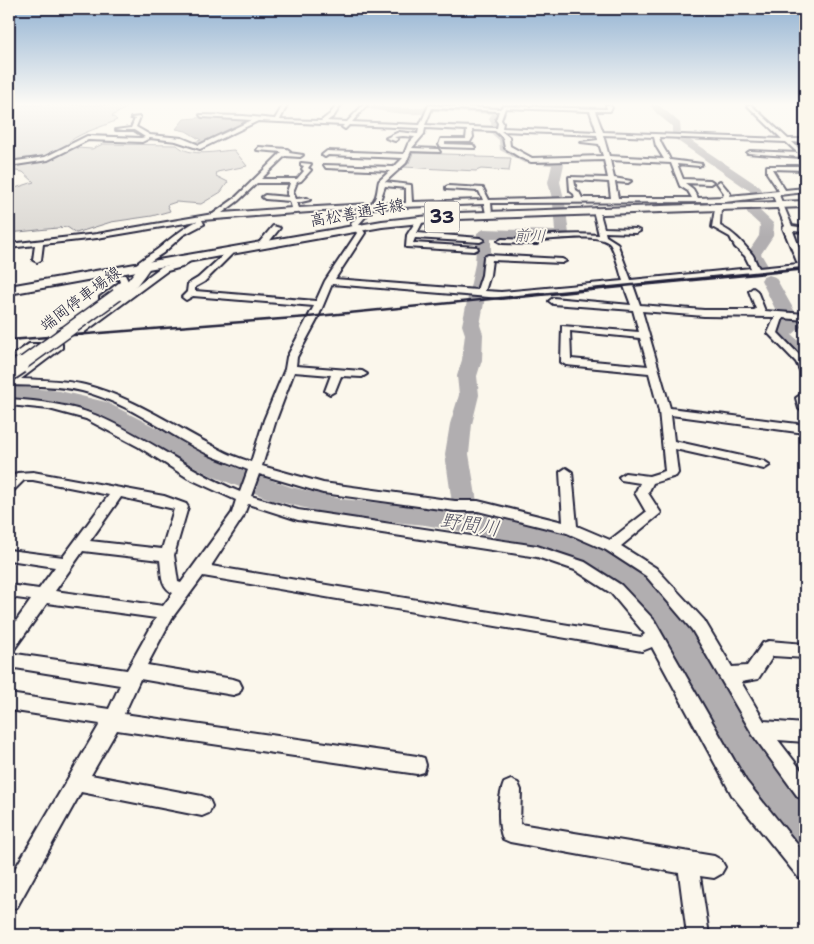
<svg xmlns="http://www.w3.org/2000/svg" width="814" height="944" font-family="'Shantell Sans','Klee One',sans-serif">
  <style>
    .green { fill: #dbd8d3; stroke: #7e7d87 }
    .water { fill: #b1aeb0; stroke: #787681 }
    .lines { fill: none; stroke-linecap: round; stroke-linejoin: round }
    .river { fill: #b1aeb0; fill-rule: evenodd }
    .street-casing { stroke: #22223b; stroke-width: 4 }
    .secondary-casing { stroke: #22223b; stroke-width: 3 }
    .primary-casing { stroke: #22223b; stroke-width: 4 }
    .street { fill: #fbf7ec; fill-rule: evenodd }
    .secondary { fill: #fbf7ec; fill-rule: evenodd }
    .primary { fill: #fbf7ec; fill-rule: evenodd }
    .rail { stroke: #22223b; stroke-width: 2.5 }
    .secondary-bridge-far1-casing { stroke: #22223b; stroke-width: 15; stroke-linecap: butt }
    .secondary-bridge-casing { stroke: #22223b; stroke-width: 20; stroke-linecap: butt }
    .secondary-bridge-far1 { stroke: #fbf7ec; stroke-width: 12 }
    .secondary-bridge { stroke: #fbf7ec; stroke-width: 16 }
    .labels { text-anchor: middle; stroke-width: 4; stroke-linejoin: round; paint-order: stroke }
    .far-street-label { font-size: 16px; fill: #22223b; stroke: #fbf7ec }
    .far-water-label { font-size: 16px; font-style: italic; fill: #545364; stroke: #fbf7ec }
    .shield { fill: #fbf7ec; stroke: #636270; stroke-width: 1 }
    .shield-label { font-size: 18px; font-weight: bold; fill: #22223b }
    .water-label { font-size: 20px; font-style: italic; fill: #545364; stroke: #fbf7ec }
  </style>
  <rect width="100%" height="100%" fill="#fbf7ec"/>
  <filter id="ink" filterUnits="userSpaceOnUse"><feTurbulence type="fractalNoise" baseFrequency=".02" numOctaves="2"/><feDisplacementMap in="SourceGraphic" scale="10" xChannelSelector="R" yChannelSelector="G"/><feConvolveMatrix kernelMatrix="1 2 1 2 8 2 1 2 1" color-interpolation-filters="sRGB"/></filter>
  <g filter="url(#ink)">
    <g class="green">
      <path d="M 9,105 L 131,105 L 112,116 L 117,120 C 101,128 83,131 69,142 L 77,148 L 92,149 L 103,144 L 177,145 C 190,158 217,151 234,150 L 247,166 L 217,172 L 216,176 L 228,182 L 221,192 L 201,204 L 176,202 L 167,205 L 170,211 L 152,216 L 111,222 L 76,233 L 67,227 L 9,233 L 9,190 L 34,182 L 23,172 L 9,170 L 9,167 L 13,163 L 9,163 Z"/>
      <path d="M 413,153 L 476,155 L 476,157 L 511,158 L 509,171 L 481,169 L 476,171 L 404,167 L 409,163 Z"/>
    </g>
    <path class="water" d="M 220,116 L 252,119 L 201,146 L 194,142 L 201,140 L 186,131 L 176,129 L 184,119 Z"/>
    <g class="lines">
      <g class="river">
        <path d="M 357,105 C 380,105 411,112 432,105 L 498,109 L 503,112 L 499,118 L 502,125 L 499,129 L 509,139 L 509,147 L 530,158 L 554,158 L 564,164 L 560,182 L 565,203 L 569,234 L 567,237 L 551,240 L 491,238 L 491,264 L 480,325 L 483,334 L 482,360 L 477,376 L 479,395 L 472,424 L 469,454 L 479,514 L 526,523 L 569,536 L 600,548 L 628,562 L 652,581 L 686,623 L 743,716 L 805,806 L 805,857 L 791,852 L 749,789 L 709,723 L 674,658 L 655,626 L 632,597 L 609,578 L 581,563 L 526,543 L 425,525 L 341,517 L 272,500 L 212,476 L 91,411 L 60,403 L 9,398 L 9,386 L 60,391 L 106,402 L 229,465 L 291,487 L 341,499 L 453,510 L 445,454 L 450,424 L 459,395 L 457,376 L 462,360 L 465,334 L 462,325 L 475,264 L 477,233 L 484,229 L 555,231 L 553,203 L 548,182 L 552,165 L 524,163 L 500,150 L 499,140 L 492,134 L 489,129 L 492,125 L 489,118 L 492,114 L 433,111 C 417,119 380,110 361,108 Z"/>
        <path d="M 650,105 L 659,105 L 680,123 L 681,134 L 760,187 L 762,190 L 761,196 L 754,201 L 758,209 L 774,224 L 773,236 L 761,254 L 771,271 L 768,274 L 758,274 L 747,254 L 759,236 L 760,225 L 748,214 L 741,200 L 749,194 L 750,191 L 672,137 L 672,126 L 657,114 Z"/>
        <path d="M 769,275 L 775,277 L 777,280 L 799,319 L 801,327 L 792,335 L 805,346 L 805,362 L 798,360 L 773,336 L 776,329 L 783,325 L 761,280 L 763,277 Z"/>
      </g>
      <defs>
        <g id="street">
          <path d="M 283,105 L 287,105 L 280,120 L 321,121 L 330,114 L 337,105 L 341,105 L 334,116 L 327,121 L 347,122 L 363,105 L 367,105 L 352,122 L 420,125 L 429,105 L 500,109 L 503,106 L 531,107 L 536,105 L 536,107 L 607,109 L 606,105 L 610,105 L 612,108 L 610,111 L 595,111 L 603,132 L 782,139 L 747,105 L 751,105 L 788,139 L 805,139 L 805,143 L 792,142 L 805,154 L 805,159 L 801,157 L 747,153 L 750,151 L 798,153 L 786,142 L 659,137 C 661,147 667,151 670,160 L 702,164 L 699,166 L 677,164 L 683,179 L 710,180 L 713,182 L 710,184 L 685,183 L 693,189 L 698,198 L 723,197 L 724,193 L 717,183 L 720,181 L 730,193 L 729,196 L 779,191 L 767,173 L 767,166 L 805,166 L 805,170 L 772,169 L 785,190 L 805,188 L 805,192 L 779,195 L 792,226 L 805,228 L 805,232 L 793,231 L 805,263 L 805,272 L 800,269 L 633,285 L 640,305 L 704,310 L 754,310 L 756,309 L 749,291 L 753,288 L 757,291 L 765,311 L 805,314 L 805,320 L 783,318 L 778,333 L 805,361 L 805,373 L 801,372 L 796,362 L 768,333 L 775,317 L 704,316 L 642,311 L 670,408 L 805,425 L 805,433 L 671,415 L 674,441 L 764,461 L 770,465 L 764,469 L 675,449 L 678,473 L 676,476 L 653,483 L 648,493 L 661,513 L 621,546 L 656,568 L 704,620 L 732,667 L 747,666 L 763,643 L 769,641 L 805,644 L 805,658 L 773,656 L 758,679 L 741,682 L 764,721 L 805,724 L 805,742 L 778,740 L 805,775 L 805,800 L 798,797 L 753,735 L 692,630 L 646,576 L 606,550 L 567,533 L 478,511 L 455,511 L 323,493 L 259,474 L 251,496 L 298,510 L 537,546 L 585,562 L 621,585 L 654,620 L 746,781 L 805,854 L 805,880 L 798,877 L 732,795 L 652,647 L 642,651 L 203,576 L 172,618 L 147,665 L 233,679 L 239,681 L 242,687 L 239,693 L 233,695 L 140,679 L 124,714 L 417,756 L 424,758 L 426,765 L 424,772 L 417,774 L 117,730 L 91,775 L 202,796 L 209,799 L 212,806 L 209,813 L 202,816 L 81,792 L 17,907 L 9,910 L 9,879 L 100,724 L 9,710 L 9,694 L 109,709 L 120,685 L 9,667 L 9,653 L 127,670 L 156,618 L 47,603 L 15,648 L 9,650 L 9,631 L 31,600 L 9,597 L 9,585 L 39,589 L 55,567 L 9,560 L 9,550 L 63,557 L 109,495 L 33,480 L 24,480 L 14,490 L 9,491 L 9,480 L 17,473 L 33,472 L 164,496 L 186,504 L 188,507 L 174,555 L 178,582 L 181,583 L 232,513 L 236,500 L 188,478 L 139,447 L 86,419 L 49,409 L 9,405 L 9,399 C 37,401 68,404 95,415 C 146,436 189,471 240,492 L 248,470 C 236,465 224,461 212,456 C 168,435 130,403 82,391 C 58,385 33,386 9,385 L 10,377 L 48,350 L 32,351 L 9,366 L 9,358 L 29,344 L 62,344 L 62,348 L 21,379 C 42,380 64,380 85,385 C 133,397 175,427 219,449 C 229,455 240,458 251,462 L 264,420 L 285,369 L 287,357 L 314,306 L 193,296 L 186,300 L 182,297 L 187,292 L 188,284 L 198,278 L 230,249 L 233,249 L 233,253 L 204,282 L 195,287 L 195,291 L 316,301 L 325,281 L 357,233 L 351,224 L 364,208 L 202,220 L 204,224 L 183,235 L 163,253 L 137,270 L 133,268 C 140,259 149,256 158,249 C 173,237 180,230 197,221 L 97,238 L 43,244 L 41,260 L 37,262 L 33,260 L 35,245 L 9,248 L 9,244 L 97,234 L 213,214 L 234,199 L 282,152 L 257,150 L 259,147 L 287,149 L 290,151 L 289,153 L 303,155 L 300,157 L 285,156 L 261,179 L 297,179 L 304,171 L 302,169 L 304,166 L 301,165 L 301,163 L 311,164 L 308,168 L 311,170 L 301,181 L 297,182 L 293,192 L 296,199 L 307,198 L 310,200 L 297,203 L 299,208 L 370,204 C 378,199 377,189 379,181 L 390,171 L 326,168 L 324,165 L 394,167 L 403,158 L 328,155 L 325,157 L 322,155 L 327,151 L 404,154 L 408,144 L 415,137 L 403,136 L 394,137 L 398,139 L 395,141 L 386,138 L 399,132 L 418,134 L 419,128 L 349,125 L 345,129 L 342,127 L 344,125 L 258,121 L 200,149 L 176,141 L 150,138 L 142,142 L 88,140 L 48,160 L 9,166 L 9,162 L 45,157 L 87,136 L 141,138 L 145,137 L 134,130 L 116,130 L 131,128 L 135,119 L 131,118 L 140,117 L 136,127 L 150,135 L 182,138 L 199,145 L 252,120 L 202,117 L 200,115 L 243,116 L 275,119 ZM 432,108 L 499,111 L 496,120 L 498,123 L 497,128 L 425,125 ZM 505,108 L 590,111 L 597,132 L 502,128 L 503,123 L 501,120 ZM 425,128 L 467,130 L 466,139 L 441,139 L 439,145 L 442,147 L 475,148 L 473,145 L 445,144 L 445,142 L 470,142 L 473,137 L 472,130 L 495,131 L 503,138 L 505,148 L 521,158 L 531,162 L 604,160 L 608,178 L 569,177 L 570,191 L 574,194 L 575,198 L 489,200 L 483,188 L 448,186 L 446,187 L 446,189 L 479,191 L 483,200 L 412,202 L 411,185 L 385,182 L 406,163 L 411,151 L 440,152 L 438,149 L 412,148 L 424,134 ZM 501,131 L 597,135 L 598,140 L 581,142 L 599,144 L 603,156 L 532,158 L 510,146 L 509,137 ZM 603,135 L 654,137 L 656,146 L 664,159 L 609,156 ZM 610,160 L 671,163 L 680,186 L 688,191 L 692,198 L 618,198 L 615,182 L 628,183 L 631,181 L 614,178 ZM 574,180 L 609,182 L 611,198 L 582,198 L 579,192 L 576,190 ZM 257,183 L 290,183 L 287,192 L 288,197 L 265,195 L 262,197 L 265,199 L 290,201 L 292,208 L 222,213 L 238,201 ZM 385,186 L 406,188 L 406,203 L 379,203 ZM 773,196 L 785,226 L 783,228 L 798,264 L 759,268 C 755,263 755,257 751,253 C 741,241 734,233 720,226 L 721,208 L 715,204 L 712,206 L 715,209 L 712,227 L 730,237 L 735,247 L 745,256 L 751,268 L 631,280 L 617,243 L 606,236 L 605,232 L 636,233 L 640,231 L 636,229 L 604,228 L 599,210 L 596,208 L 593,210 L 599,235 C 576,233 556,235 534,236 L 530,240 L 502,239 L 498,241 L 502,243 L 534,244 L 537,244 L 538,240 C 553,240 600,232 610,244 C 615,251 620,272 623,281 L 501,292 L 485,291 L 490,275 L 492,260 L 562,263 L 566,261 L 562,259 L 488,255 L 484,257 L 482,275 L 477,290 L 335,279 L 365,233 L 359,224 L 373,208 L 484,204 L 486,214 L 489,216 L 492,214 L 491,203 L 725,202 ZM 332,284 L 501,298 L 624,286 L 631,305 L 553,298 L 549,301 L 553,304 L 633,310 L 639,332 L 562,326 L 561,362 L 566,365 L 649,373 L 659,411 L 665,471 L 649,476 L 625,473 L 619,477 L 621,480 L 640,483 L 635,493 L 646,512 L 610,540 L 577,526 L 572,472 L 566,468 L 560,472 L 563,522 L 478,501 L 455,501 L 323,483 L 262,466 L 276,420 L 294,372 L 331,375 L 325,391 L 330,394 L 335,391 L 341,376 L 362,377 L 367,374 L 362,371 L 296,366 L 297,357 L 317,320 ZM 570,331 L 640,338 L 648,366 L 571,359 ZM 121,497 L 174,509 L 162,549 L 90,541 ZM 248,504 L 298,520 L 537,557 L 575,570 L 611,593 L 645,634 L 641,637 L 211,566 L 243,517 ZM 83,551 L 160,560 C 162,574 160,586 173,593 L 163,606 L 55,591 Z"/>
          <path d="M 420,217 L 424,219 L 417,233 L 480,238 L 484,240 L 480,242 L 415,238 L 413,243 L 477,247 L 478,249 L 474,251 L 406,247 L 407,235 L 418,218 Z"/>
          <path d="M 273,226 L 280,228 L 264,248 L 258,248 L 258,244 Z"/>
          <path d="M 186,257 L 193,259 L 182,267 L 167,271 L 82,334 L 62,334 L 57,331 L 62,328 L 77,329 L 161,267 L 176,263 Z"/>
          <path d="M 92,273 L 125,275 L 129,283 L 106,301 L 100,301 L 100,297 L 120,282 L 119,279 L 92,277 Z"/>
          <path d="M 805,392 L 805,412 L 799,409 L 796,398 Z"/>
          <path d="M 511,780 L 518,783 L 521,790 L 520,824 L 714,856 L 721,860 L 725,867 L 721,874 L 714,878 L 700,876 L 709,935 L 687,935 L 679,873 L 510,842 L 503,839 C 497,825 498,797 504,783 Z"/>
        </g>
        <path id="secondary" d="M 145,263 L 151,266 C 143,277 128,301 113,298 L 111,295 L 113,292 L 128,280 L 141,264 Z"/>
        <path id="primary" d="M 805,201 L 805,207 L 458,219 L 382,227 L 9,294 L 9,286 L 382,221 L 458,213 Z"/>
      </defs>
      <use href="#street" class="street-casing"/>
      <use href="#secondary" class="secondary-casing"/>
      <use href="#primary" class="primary-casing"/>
      <use href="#street" class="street"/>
      <use href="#secondary" class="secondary"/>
      <use href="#primary" class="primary"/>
      <path class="rail" d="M 9,340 L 308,317 L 805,268"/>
      <defs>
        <path id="secondary-bridge-far1" d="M 19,366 L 117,295"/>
        <path id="secondary-bridge" d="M 9,373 L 21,365"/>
      </defs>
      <use href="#secondary-bridge-far1" class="secondary-bridge-far1-casing"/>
      <use href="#secondary-bridge" class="secondary-bridge-casing"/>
      <use href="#secondary-bridge-far1" class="secondary-bridge-far1"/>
      <use href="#secondary-bridge" class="secondary-bridge"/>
    </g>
  </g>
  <linearGradient id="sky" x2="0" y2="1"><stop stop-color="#92b2d2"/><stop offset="0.44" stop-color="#fdfbf6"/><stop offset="1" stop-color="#fdfbf6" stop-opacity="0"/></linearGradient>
  <rect width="814" height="237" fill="url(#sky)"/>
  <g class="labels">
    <g class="far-street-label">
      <text transform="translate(357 212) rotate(-10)" y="6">高松善通寺線</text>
      <text transform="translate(80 298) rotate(-37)" y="6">端岡停車場線</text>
    </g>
    <g class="far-water-label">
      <text transform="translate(530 235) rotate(2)" y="6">前川</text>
    </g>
    <rect class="shield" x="424.5" y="201.5" width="35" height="31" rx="4"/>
    <g class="shield-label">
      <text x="442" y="223">33</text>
    </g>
    <g class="water-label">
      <text transform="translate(470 524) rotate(9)" y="7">野間川</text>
    </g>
  </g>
  <rect width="814" height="944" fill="none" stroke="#fbf7ec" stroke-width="30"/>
  <rect x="15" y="15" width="784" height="914" fill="none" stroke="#22223b" stroke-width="2" filter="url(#ink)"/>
</svg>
